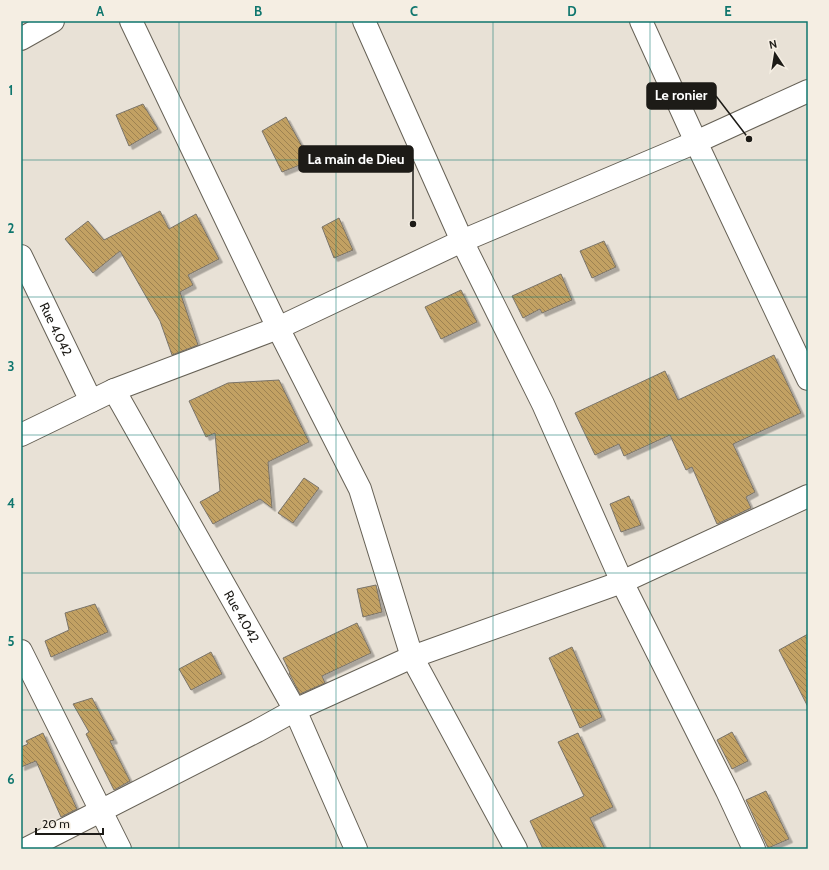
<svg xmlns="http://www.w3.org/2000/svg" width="829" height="870" font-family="Cabin,sans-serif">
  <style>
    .building { fill: url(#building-back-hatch); stroke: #7a746a; filter: url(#shadow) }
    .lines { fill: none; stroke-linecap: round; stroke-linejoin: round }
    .minor-casing { stroke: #666156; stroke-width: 24 }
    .minor { stroke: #fff; stroke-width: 22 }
    .grid { fill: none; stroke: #0f766e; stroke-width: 1; stroke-opacity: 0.55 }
    .labels { text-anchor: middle; stroke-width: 4; stroke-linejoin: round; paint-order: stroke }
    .street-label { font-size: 13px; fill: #1d1b17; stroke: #f5eee3 }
    .leader { fill: none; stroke: #1d1b17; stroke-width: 1.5 }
    .callout-dot { fill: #1d1b17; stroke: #f5eee3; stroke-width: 1.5 }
    .callout { fill: #1d1b17; stroke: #1d1b17; stroke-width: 1.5 }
    .callout-label { font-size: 14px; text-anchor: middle; font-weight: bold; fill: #fff }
    .neatline { fill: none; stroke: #0f766e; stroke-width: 1.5 }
    .grid-label { font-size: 13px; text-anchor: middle; font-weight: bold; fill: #0f766e }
  </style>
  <defs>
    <pattern id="building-back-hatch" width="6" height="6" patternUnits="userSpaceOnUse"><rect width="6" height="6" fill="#c2a163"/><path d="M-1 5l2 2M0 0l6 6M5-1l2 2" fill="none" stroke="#9d8251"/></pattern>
    <filter id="shadow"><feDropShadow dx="3.5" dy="3.5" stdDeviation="0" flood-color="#0004"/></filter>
  </defs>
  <rect width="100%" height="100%" fill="#e8e1d6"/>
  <g class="building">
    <path d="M 143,104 L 158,129 L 129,146 L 116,115 Z"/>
    <path d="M 286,117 L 310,161 L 282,172 L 262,131 Z"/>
    <path d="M 160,211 L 169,229 L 196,214 L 219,259 L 188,275 L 193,285 L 180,292 L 198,345 L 172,355 L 160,321 L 120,251 L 93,273 L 65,239 L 88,221 L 104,240 Z"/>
    <path d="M 339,218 L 353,250 L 334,258 L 322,227 Z"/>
    <path d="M 604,241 L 616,267 L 592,278 L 580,251 Z"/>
    <path d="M 561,274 L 572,300 L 542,313 L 540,309 L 523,318 L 512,296 Z"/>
    <path d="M 461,290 L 477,322 L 441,339 L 425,307 Z"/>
    <path d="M 774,355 L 801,413 L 733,444 L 755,492 L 746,497 L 751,508 L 717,524 L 692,467 L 686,470 L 670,435 L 624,456 L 619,444 L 595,455 L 575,413 L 665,371 L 678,400 Z"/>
    <path d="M 279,380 L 309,442 L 268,462 L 272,508 L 260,499 L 213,524 L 200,502 L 220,491 L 215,433 L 206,437 L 189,401 L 228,383 Z"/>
    <path d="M 304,478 L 319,488 L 293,523 L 278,513 Z"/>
    <path d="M 629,496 L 641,525 L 621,532 L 610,504 Z"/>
    <path d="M 376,585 L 382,612 L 363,617 L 357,589 Z"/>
    <path d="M 95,604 L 108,632 L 51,657 L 45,641 L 69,630 L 65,613 Z"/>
    <path d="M 357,623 L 371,653 L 322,676 L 325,683 L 300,694 L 289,673 L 290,673 L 283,658 Z"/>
    <path d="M 808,634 L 808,707 L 779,650 Z"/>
    <path d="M 572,647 L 602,717 L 580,728 L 549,658 Z"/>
    <path d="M 211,652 L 222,674 L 191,690 L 179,669 Z"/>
    <path d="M 92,698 L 114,740 L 110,741 L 130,781 L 114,790 L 86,734 L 89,732 L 73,704 Z"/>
    <path d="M 732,732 L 748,761 L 732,769 L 717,740 Z"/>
    <path d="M 43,733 L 77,809 L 61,817 L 36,761 L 21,767 L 21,747 L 28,744 L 26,741 Z"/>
    <path d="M 578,733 L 613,807 L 590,818 L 605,849 L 543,849 L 530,821 L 584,796 L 558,742 Z"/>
    <path d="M 766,791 L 789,839 L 768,848 L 746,800 Z"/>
  </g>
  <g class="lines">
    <defs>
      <g id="minor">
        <path d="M 131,21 L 278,328 L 360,489 L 412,657 L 516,849"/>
        <path d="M 364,21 L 462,241 L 543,404 L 622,582 L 727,791 L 754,849"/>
        <path d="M 641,21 L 696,142 L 808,379"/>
        <path d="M 21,39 L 53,21"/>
        <path id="s1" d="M 21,256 L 91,401"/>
        <path id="s2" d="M 114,390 L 295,710 L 356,849"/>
        <path d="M 21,435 L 114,390 L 278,328 L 462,241 L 696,142 L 808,91"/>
        <path d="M 21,651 L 120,849"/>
        <path d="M 26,849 L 257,731 L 295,710 L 412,657 L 622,582 L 808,496"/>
      </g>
    </defs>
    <use href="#minor" class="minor-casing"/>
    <use href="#minor" class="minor"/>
  </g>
  <path class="grid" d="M 179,21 L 179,849M 336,21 L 336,849M 493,21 L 493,849M 650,21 L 650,849M 21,160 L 808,160M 21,297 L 808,297M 21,435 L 808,435M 21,573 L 808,573M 21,710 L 808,710"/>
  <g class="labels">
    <g class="street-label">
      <text dy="5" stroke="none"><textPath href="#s1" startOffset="81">Rue 4.042</textPath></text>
      <text dy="5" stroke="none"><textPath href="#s2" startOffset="260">Rue 4.042</textPath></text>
    </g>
  </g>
  <path class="leader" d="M749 139L716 96M413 224L413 159"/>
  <g class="callout-dot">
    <circle cx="749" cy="139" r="4"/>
    <circle cx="413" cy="224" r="4"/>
  </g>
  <g class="callout">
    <rect x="647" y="83" width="69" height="26" rx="4"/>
    <rect x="299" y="146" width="114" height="26" rx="4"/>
  </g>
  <g class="callout-label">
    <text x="681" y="100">Le ronier</text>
    <text x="356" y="164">La main de Dieu</text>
  </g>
  <rect width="829" height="870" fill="none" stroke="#f5eee3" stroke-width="44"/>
  <g transform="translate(775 54) rotate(348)" stroke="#f5eee3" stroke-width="3" paint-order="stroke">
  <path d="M0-3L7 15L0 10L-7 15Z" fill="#1d1b17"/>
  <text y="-6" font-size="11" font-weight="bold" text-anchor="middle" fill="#1d1b17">N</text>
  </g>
  <path d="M36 828v6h67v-6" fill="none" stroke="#1d1b17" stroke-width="2"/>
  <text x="42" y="828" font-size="12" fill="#1d1b17" stroke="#f5eee3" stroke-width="3" paint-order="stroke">20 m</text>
  <rect x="22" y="22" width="785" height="826" class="neatline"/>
  <g class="grid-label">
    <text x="100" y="16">A</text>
    <text x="258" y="16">B</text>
    <text x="414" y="16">C</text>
    <text x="572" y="16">D</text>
    <text x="728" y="16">E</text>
    <text x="11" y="95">1</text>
    <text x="11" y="233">2</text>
    <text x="11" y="371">3</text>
    <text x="11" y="508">4</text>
    <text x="11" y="646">5</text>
    <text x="11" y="784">6</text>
  </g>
</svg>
